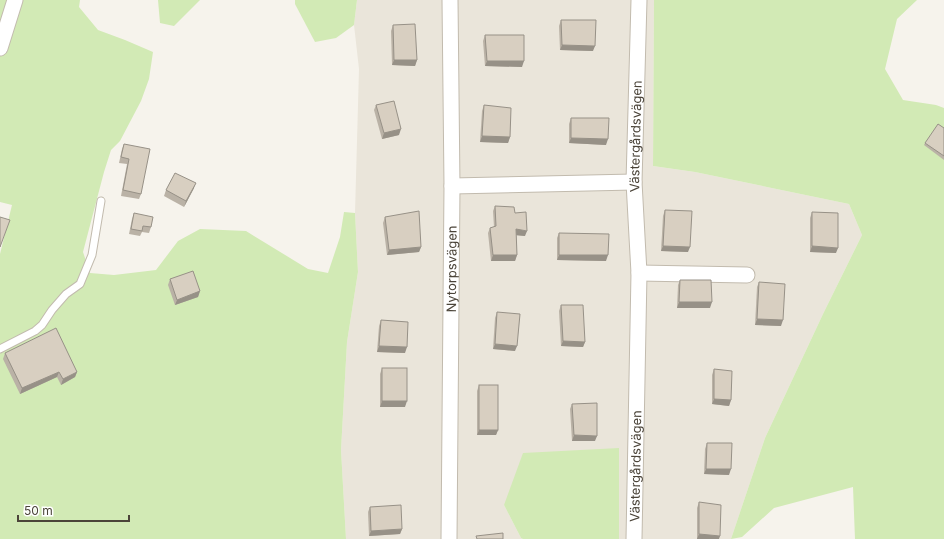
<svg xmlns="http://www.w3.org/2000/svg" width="944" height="539" font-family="Inter,sans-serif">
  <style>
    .residential { fill: #eae5da }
    .green { fill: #d2eab5 }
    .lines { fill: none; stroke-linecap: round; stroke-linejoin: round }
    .lane-casing { stroke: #c2bbae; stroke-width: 9 }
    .street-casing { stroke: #c2bbae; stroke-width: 17 }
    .lane { stroke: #fff; stroke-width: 7 }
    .street { stroke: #fff; stroke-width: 15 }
    .wall { fill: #bab2a6 }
    .shaded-wall { fill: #979187 }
    .building { fill: #d8cfc1; stroke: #979187 }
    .labels { text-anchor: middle; stroke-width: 4; stroke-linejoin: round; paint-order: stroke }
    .street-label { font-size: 13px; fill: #4b4439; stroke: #fff }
  </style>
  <rect width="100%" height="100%" fill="#f6f3ec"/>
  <path class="residential" d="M 357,0 L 654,0 L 653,166 L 695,172 L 849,204 L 862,235 L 823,314 L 765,438 L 731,539 L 619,539 L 619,449 L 504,505 L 521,538 L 523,539 L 346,539 L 341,450 L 347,342 L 358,272 L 355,213 L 359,69 L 354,25 Z"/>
  <g class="green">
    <path d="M 0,0 L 80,0 L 79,7 L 98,30 L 125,40 L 153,52 L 149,79 L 141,101 L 120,141 L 111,150 L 104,172 L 83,252 L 90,273 L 114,275 L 156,270 L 178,241 L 200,229 L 246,231 L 308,269 L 328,273 L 340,237 L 344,212 L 355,213 L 358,272 L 347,342 L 341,450 L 346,539 L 0,539 L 0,254 L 12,205 L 0,202 Z"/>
    <path d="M 158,0 L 200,0 L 174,26 L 160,23 Z"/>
    <path d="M 295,0 L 357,0 L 354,25 L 336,38 L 315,42 L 295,4 Z"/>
    <path d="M 654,0 L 917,0 L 897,19 L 885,69 L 903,100 L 936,105 L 944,108 L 944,539 L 855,539 L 853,487 L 774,508 L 742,537 L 731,539 L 765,438 L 823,314 L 862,235 L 849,204 L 695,172 L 653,166 Z"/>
    <path d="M 619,448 L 619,539 L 523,539 L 521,538 L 504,505 L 523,453 Z"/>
  </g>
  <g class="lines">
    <defs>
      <path id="lane" d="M 0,349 L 35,331 L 42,325 L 52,310 L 66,294 L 80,284 L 92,255 L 101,201"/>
      <g id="street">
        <path d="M 0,48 L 15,0"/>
        <path d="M 452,186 L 634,182"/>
        <path d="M 639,273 L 747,275"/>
        <path id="s1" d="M 449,539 L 452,186 L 450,0"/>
        <path id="s2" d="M 634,539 L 639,273 L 634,182 L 639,0"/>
      </g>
    </defs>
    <use href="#lane" class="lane-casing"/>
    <use href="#street" class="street-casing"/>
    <use href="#lane" class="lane"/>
    <use href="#street" class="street"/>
  </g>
  <g class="wall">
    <path d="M 561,20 L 593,51 L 560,50 L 559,26 Z"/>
    <path d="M 393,25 L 417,60 L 415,66 L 392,65 L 391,31 Z"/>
    <path d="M 485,35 L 522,67 L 485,66 L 483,41 Z"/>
    <path d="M 376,105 L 399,135 L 382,139 L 374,110 Z"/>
    <path d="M 484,105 L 510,137 L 508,143 L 480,142 L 482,111 Z"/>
    <path d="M 571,118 L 606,145 L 569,143 L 569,124 Z"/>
    <path d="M 944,128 L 944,160 L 924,145 L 925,143 Z"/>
    <path d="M 124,144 L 141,194 L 139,199 L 121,196 L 127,164 L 119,163 L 122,149 Z"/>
    <path d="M 194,188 L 184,207 L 164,196 L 166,190 Z"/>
    <path d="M 495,206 L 515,213 L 525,236 L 516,235 L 517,255 L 515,261 L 491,261 L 488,233 L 490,228 L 494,227 L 493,211 Z"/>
    <path d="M 665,210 L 688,252 L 661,251 L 663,216 Z"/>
    <path d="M 812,212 L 836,253 L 810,252 L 810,218 Z"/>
    <path d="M 134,213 L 151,227 L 149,233 L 142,232 L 140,236 L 129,234 L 132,219 Z"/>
    <path d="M 385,217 L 421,247 L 419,252 L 387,255 L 383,223 Z"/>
    <path d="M 559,233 L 606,261 L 557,260 L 557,238 Z"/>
    <path d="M 170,279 L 200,291 L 198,297 L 175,305 L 168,285 Z"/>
    <path d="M 680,280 L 710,308 L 677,308 L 678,285 Z"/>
    <path d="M 759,282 L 781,326 L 755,325 L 757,287 Z"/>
    <path d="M 561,305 L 585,342 L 583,347 L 561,346 L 559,311 Z"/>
    <path d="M 497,312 L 515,351 L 493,349 L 495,318 Z"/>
    <path d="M 381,320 L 405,353 L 377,352 L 379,326 Z"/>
    <path d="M 5,353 L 77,372 L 75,377 L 61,385 L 57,377 L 20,394 L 3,359 Z"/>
    <path d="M 382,368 L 405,407 L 380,407 L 380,374 Z"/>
    <path d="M 714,369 L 731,400 L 729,406 L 712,404 L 712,375 Z"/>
    <path d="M 479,385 L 498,430 L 496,435 L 477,435 L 477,391 Z"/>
    <path d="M 572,404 L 595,441 L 572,441 L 570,409 Z"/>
    <path d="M 707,443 L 729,475 L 704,474 L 705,449 Z"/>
    <path d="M 699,502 L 719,539 L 697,539 L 697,508 Z"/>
    <path d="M 370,507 L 402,529 L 400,534 L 369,536 L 368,512 Z"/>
  </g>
  <g class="shaded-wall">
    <path d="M 562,45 L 595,46 L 593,51 L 560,50 Z"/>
    <path d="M 394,60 L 417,60 L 415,66 L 392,65 Z"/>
    <path d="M 487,61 L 524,61 L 522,67 L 485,66 Z"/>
    <path d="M 401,129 L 399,135 L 382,139 L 384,133 Z"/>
    <path d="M 482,136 L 510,137 L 508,143 L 480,142 Z"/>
    <path d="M 571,138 L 608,139 L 606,145 L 569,143 Z"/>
    <path d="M 196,183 L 194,188 L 184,207 L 186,201 Z"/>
    <path d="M 516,229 L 527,231 L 525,236 L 514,235 Z"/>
    <path d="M 663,246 L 690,247 L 688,252 L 661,251 Z"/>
    <path d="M 812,246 L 838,248 L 836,253 L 810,252 Z"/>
    <path d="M 421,247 L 419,252 L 387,255 L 389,250 Z"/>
    <path d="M 493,255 L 517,255 L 515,261 L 491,261 Z"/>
    <path d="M 559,255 L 608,255 L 606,261 L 557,260 Z"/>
    <path d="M 200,291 L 198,297 L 175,305 L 177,300 Z"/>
    <path d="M 679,302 L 712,302 L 710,308 L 677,308 Z"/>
    <path d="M 757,319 L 783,320 L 781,326 L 755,325 Z"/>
    <path d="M 563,341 L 585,342 L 583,347 L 561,346 Z"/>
    <path d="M 495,344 L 517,346 L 515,351 L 493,349 Z"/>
    <path d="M 379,346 L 407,347 L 405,353 L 377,352 Z"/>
    <path d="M 59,372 L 57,377 L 20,394 L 22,388 Z"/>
    <path d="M 77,372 L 75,377 L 61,385 L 63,379 Z"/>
    <path d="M 714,399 L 731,400 L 729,406 L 712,404 Z"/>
    <path d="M 382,401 L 407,401 L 405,407 L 380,407 Z"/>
    <path d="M 479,430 L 498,430 L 496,435 L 477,435 Z"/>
    <path d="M 574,435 L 597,436 L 595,441 L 572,441 Z"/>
    <path d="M 706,469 L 731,469 L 729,475 L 704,474 Z"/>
    <path d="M 402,529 L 400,534 L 369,536 L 371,531 Z"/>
    <path d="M 699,534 L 720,536 L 719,539 L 697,539 Z"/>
  </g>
  <g class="building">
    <path d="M 561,20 L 596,20 L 595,46 L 562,45 Z"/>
    <path d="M 415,24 L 417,60 L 394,60 L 393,25 Z"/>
    <path d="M 485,35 L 524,35 L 524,61 L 487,61 Z"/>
    <path d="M 394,101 L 401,129 L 384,133 L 376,105 Z"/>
    <path d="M 484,105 L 511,108 L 510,137 L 482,136 Z"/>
    <path d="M 571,118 L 609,118 L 608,139 L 571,138 Z"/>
    <path d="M 938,124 L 944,128 L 944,156 L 925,143 Z"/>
    <path d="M 124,144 L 150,149 L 141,194 L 123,190 L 129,159 L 121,157 Z"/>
    <path d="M 175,173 L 196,183 L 186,201 L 166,190 Z"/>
    <path d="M 495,206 L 514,207 L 515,213 L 526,212 L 527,231 L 516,229 L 517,255 L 493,255 L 490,228 L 496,226 Z"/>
    <path d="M 665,210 L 692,211 L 690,247 L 663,246 Z"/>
    <path d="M 419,211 L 421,247 L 389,250 L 385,217 Z"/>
    <path d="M 812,212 L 838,213 L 838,248 L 812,246 Z"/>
    <path d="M 134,213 L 153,217 L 151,227 L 143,226 L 142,231 L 131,229 Z"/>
    <path d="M 0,217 L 10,220 L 0,247 Z"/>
    <path d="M 559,233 L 609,234 L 608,255 L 559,255 Z"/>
    <path d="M 193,271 L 200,291 L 177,300 L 170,279 Z"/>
    <path d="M 680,280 L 711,280 L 712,302 L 679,302 Z"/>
    <path d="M 759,282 L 785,284 L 783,320 L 757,319 Z"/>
    <path d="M 561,305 L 583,305 L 585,342 L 563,341 Z"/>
    <path d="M 497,312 L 520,314 L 517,346 L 495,344 Z"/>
    <path d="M 381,320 L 408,322 L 407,347 L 379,346 Z"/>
    <path d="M 56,328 L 77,372 L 63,379 L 59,372 L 22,388 L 5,353 Z"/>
    <rect x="382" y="368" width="25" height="33"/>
    <path d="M 714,369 L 732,371 L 731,400 L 714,399 Z"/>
    <rect x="479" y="385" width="19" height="45"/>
    <path d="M 597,403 L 597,436 L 574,435 L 572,404 Z"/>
    <path d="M 707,443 L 732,443 L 731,469 L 706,469 Z"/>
    <path d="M 699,502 L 721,505 L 720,536 L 699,534 Z"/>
    <path d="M 401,505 L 402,529 L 371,531 L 370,507 Z"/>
    <path d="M 503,533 L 503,539 L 477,539 L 476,536 Z"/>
  </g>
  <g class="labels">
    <g class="street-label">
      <text dy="5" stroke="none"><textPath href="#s2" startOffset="403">Västergårdsvägen</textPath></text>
      <text dy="5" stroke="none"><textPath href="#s1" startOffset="270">Nytorpsvägen</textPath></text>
      <text dy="5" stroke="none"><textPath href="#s2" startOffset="73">Västergårdsvägen</textPath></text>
    </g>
  </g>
  <path d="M18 515v6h111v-6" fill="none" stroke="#4b4439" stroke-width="2"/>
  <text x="24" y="515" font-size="12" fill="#4b4439" stroke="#ffffff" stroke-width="3" paint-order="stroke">50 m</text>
</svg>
